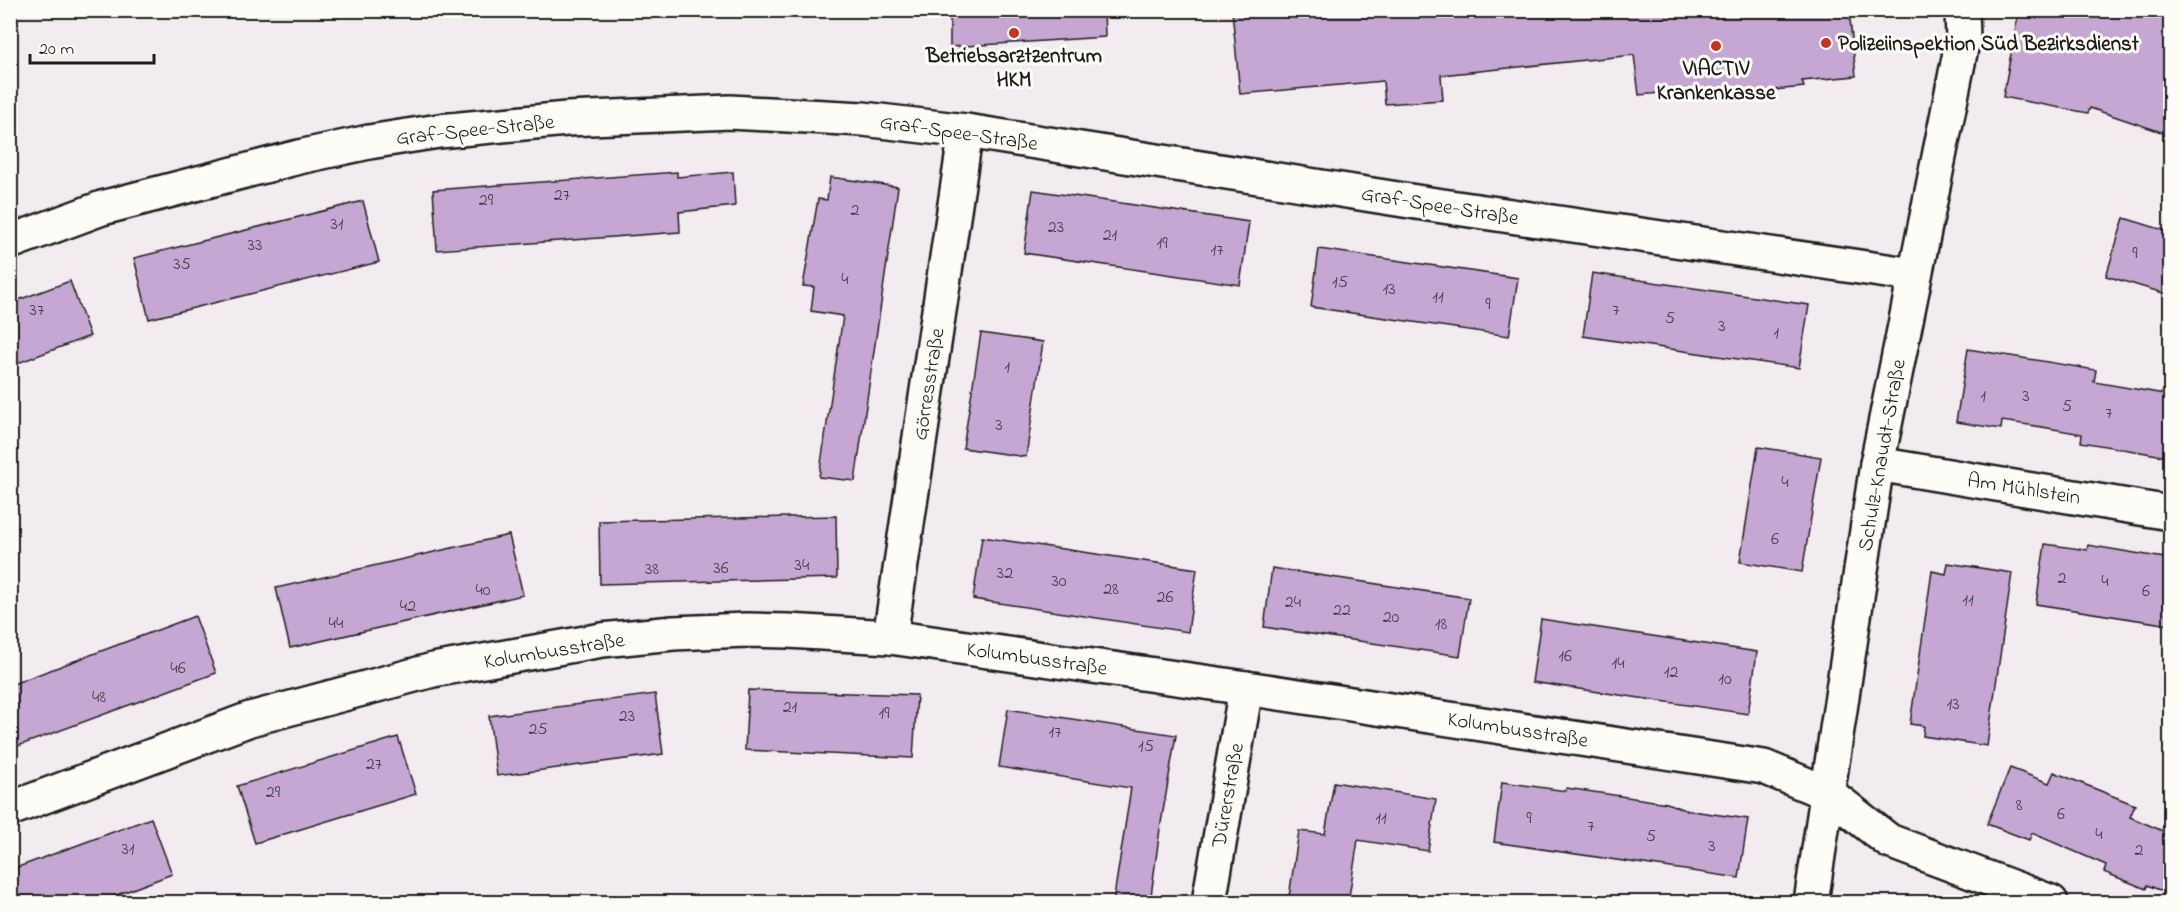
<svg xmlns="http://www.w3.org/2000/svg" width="2181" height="913" font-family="'Indie Flower',sans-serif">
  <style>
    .building { fill: #c6a7d3; stroke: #1c1c1c; stroke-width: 1.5 }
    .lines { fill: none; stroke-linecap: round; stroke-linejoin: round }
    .minor-casing { stroke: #1c1c1c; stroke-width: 38 }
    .minor { stroke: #fdfcf7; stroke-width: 33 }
    .poi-dot { fill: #c8321e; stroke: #fdfcf7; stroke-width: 2 }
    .labels { text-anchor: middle; stroke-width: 6; stroke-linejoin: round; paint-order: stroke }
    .number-label { font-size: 18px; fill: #463f4a }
    .poi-label { font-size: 21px; font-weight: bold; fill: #1c1c1c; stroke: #fdfcf7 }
    .street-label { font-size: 21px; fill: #1c1c1c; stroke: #fdfcf7 }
  </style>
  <rect width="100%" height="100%" fill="#f2ebf0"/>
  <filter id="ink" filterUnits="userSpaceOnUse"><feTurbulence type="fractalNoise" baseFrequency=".0167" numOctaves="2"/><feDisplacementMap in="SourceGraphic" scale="12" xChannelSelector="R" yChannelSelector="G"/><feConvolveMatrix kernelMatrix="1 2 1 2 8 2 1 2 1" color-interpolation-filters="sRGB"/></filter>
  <g filter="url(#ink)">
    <g class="building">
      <path d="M 950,10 L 1104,10 L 1105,37 L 950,47 Z"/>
      <path d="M 1232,10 L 1849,10 L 1856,76 L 1802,81 L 1804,87 L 1705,97 L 1704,89 L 1639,95 L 1634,55 L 1441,75 L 1443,100 L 1385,104 L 1383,81 L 1240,94 Z"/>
      <path d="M 2019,10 L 2170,10 L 2170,135 L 2090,108 L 2088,113 L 2003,97 Z"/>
      <path d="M 677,172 L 677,177 L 733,172 L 735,206 L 679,212 L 680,232 L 437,250 L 433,190 Z"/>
      <path d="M 830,177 L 898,187 L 855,481 L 819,477 L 843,316 L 811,311 L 814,287 L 803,286 L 818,199 L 827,200 Z"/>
      <path d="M 1033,190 L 1249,222 L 1240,285 L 1024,253 Z"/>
      <path d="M 363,201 L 379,262 L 149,319 L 134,258 Z"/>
      <path d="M 2124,218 L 2170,232 L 2170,295 L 2106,276 Z"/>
      <path d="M 1319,249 L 1518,278 L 1509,336 L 1311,307 Z"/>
      <path d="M 1592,273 L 1809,305 L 1799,368 L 1583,336 Z"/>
      <path d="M 70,281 L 90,336 L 10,366 L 10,303 Z"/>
      <path d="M 981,333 L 1043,342 L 1026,457 L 963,448 Z"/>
      <path d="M 1968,349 L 2096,370 L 2094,382 L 2170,395 L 2170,457 L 2081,442 L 2082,434 L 2042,427 L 2002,421 L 2001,429 L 1956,422 Z"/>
      <path d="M 1758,447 L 1821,457 L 1802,572 L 1740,562 Z"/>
      <path d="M 836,516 L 837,578 L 600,584 L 599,521 Z"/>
      <path d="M 509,535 L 523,595 L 290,648 L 276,588 Z"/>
      <path d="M 982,537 L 1197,569 L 1188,632 L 973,599 Z"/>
      <path d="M 2045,544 L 2087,550 L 2088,545 L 2170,559 L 2170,625 L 2036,604 Z"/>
      <path d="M 1948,563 L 2012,573 L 1987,746 L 1923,736 L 1924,726 L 1910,724 L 1932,571 L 1946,574 Z"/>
      <path d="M 1272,568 L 1469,598 L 1460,656 L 1264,627 Z"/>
      <path d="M 195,616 L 216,673 L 10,749 L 10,685 Z"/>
      <path d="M 1541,619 L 1757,652 L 1748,714 L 1532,682 Z"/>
      <path d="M 748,690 L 917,695 L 913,758 L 745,750 Z"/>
      <path d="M 655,694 L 663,754 L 497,776 L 489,716 Z"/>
      <path d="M 1008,709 L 1176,735 L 1160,829 L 1150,903 L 1113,903 L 1131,788 L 999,767 Z"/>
      <path d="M 398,737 L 416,794 L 255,843 L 237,786 Z"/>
      <path d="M 2010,768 L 2049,783 L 2054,772 L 2135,805 L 2130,817 L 2170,834 L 2170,894 L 2147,885 L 2146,889 L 2104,872 L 2106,865 L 2032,833 L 2029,840 L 1987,824 Z"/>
      <path d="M 1334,782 L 1436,799 L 1428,851 L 1358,840 L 1348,903 L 1288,903 L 1299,831 L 1325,834 Z"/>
      <path d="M 1502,782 L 1566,791 L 1567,788 L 1667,803 L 1685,810 L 1748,819 L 1739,878 L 1494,842 Z"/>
      <path d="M 151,818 L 172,874 L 96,903 L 10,903 L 10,870 Z"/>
    </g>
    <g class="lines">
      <defs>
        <g id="minor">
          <path d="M 10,242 L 102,208 L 299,157 L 369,142 L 439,131 L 567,119 L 730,112 L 863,119 L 966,131 L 1429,204 L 1914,275"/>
          <path d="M 1877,464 L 2170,513"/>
          <path d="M 890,637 L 966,131"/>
          <path d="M 10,809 L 250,719 L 433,670 L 602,640 L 673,633 L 746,630 L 788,631 L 890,637 L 1246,688 L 1764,767 L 1829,794 L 1889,841 L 2051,902"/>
          <path d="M 1209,902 L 1246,688"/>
          <path d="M 1811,902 L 1877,464 L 1963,38 L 1962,10"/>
        </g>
      </defs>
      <use href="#minor" class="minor-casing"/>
      <use href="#minor" class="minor"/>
    </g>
  </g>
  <g class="poi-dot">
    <circle cx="1014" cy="33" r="6"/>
    <circle cx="1826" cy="43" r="6"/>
    <circle cx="1716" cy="46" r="6"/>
  </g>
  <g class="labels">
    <g class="number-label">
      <text x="562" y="200">27</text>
      <text x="486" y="205">29</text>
      <text x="855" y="215">2</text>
      <text x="337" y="229">31</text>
      <text x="1056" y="232">23</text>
      <text x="1110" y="240">21</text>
      <text x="1162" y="248">19</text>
      <text x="255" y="250">33</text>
      <text x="1217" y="255">17</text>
      <text x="2135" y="258">9</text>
      <text x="182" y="269">35</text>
      <text x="845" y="284">4</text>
      <text x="1340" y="287">15</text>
      <text x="1389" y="294">13</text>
      <text x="1438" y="302">11</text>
      <text x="1488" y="309">9</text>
      <text x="37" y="315">37</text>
      <text x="1616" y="315">7</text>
      <text x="1670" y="323">5</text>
      <text x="1722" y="331">3</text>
      <text x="1776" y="338">1</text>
      <text x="1007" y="372">1</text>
      <text x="1983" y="401">1</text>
      <text x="2026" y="401">3</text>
      <text x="2067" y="411">5</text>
      <text x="2109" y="418">7</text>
      <text x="999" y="430">3</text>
      <text x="1785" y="487">4</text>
      <text x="1775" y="544">6</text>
      <text x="802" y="570">34</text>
      <text x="721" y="573">36</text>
      <text x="652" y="574">38</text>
      <text x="1005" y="578">32</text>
      <text x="2062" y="583">2</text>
      <text x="1059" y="586">30</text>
      <text x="2105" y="586">4</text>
      <text x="1111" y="594">28</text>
      <text x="483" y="595">40</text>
      <text x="2146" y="596">6</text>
      <text x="1165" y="602">26</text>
      <text x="1968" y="605">11</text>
      <text x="1293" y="607">24</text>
      <text x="408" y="611">42</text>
      <text x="1342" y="615">22</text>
      <text x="1391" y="622">20</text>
      <text x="336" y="628">44</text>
      <text x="1441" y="629">18</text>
      <text x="1565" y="661">16</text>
      <text x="1618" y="668">14</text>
      <text x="178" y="673">46</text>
      <text x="1671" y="677">12</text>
      <text x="1725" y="684">10</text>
      <text x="99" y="702">48</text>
      <text x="1953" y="709">13</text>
      <text x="790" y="712">21</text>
      <text x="884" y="718">19</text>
      <text x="627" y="721">23</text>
      <text x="538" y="734">25</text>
      <text x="1055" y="737">17</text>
      <text x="1146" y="751">15</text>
      <text x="374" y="769">27</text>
      <text x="273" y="797">29</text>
      <text x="2019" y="810">8</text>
      <text x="2061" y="819">6</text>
      <text x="1381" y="823">11</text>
      <text x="1529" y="823">9</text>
      <text x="1591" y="831">7</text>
      <text x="2099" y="839">4</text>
      <text x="1651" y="841">5</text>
      <text x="1712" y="851">3</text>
      <text x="128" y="854">31</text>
      <text x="2139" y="855">2</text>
    </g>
    <g class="poi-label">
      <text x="1838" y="50" text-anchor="start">Polizeiinspektion Süd Bezirksdienst</text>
      <text x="1014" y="62">Betriebsarztzentrum<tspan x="1014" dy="24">HKM</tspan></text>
      <text x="1716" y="75">VIACTIV<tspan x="1716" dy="24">Krankenkasse</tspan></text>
    </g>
    <g class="street-label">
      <text transform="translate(475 129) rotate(-6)" y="7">Graf-Spee-Straße</text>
      <text transform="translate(959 132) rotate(8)" y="7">Graf-Spee-Straße</text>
      <text transform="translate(1440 205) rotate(9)" y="7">Graf-Spee-Straße</text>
      <text transform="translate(928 384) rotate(-81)" y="7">Görresstraße</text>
      <text transform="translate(1881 455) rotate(-80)" y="7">Schulz-Knaudt-Straße</text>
      <text transform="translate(2024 488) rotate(9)" y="7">Am Mühlstein</text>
      <text transform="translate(554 650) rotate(-9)" y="7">Kolumbusstraße</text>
      <text transform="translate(1037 658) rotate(8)" y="7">Kolumbusstraße</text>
      <text transform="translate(1518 729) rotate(9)" y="7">Kolumbusstraße</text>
      <text transform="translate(1227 795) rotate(-80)" y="7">Dürerstraße</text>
    </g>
  </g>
  <rect width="2181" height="913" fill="none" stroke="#fdfcf7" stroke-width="36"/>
  <rect x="18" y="18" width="2145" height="877" fill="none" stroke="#1c1c1c" stroke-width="2" filter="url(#ink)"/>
  <path d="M30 54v9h124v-9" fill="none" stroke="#1c1c1c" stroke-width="3"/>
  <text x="39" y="54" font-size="18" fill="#1c1c1c" stroke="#fdfcf7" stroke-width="4.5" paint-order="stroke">20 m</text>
</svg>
